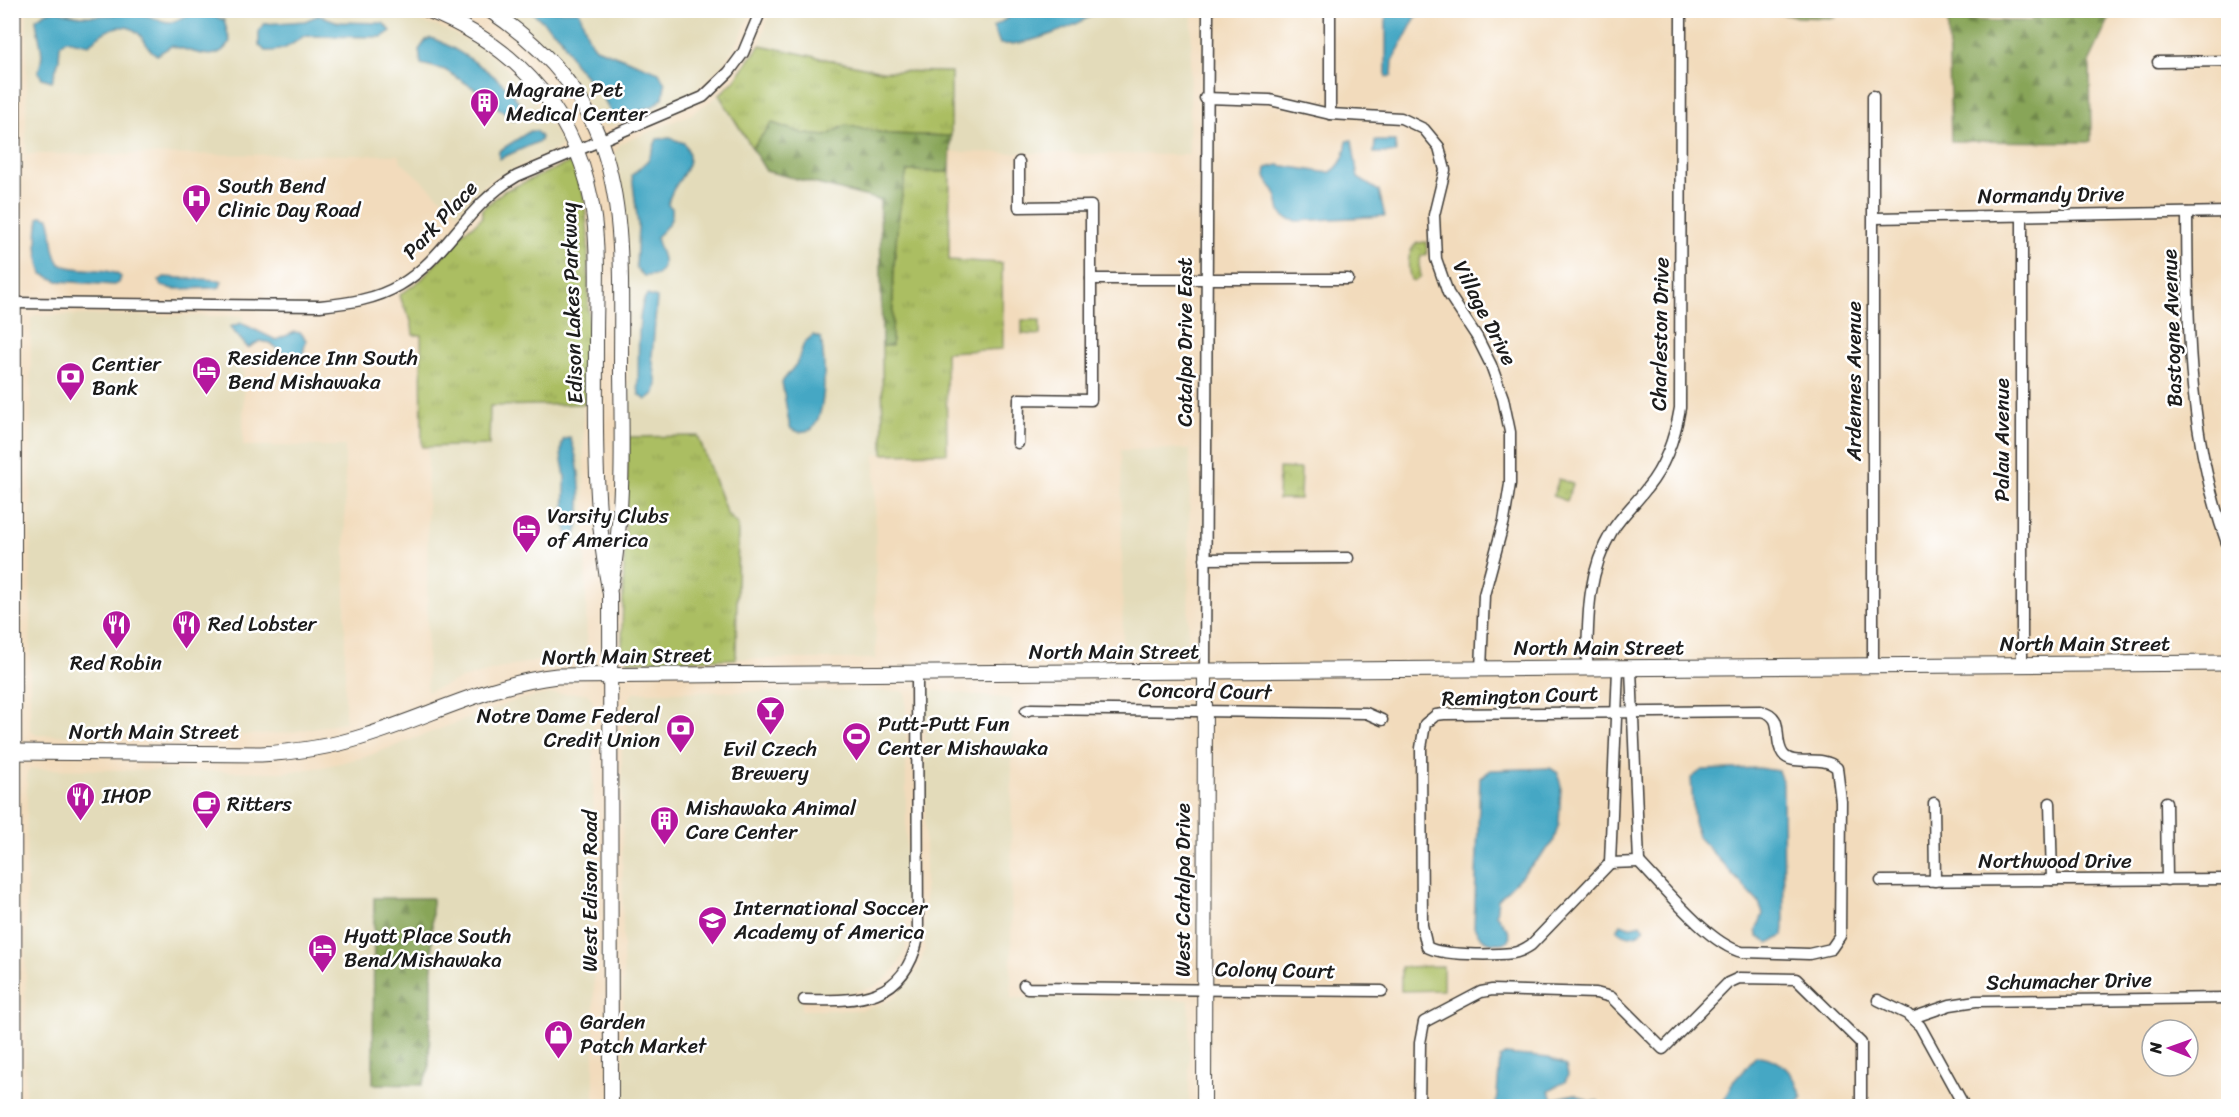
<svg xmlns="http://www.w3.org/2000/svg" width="2239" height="1117" font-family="Sriracha,sans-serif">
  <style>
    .built { fill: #e3dbba }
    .grass { fill: url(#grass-tufts); stroke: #646d3f; stroke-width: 1.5 }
    .forest { fill: url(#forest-firs); stroke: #52603a; stroke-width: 1.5 }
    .park { fill: url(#park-crowns); stroke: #646d3f; stroke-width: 1.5 }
    .pitch { fill: #abbe62; stroke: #646d3f; stroke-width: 1.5 }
    .water { fill: #45a7c4; stroke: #306270; stroke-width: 1.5 }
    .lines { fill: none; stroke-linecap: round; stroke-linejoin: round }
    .minor-casing { stroke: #3c3934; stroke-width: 13 }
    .tertiary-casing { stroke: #3c3934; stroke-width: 16 }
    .secondary-casing { stroke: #3c3934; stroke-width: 17 }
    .minor { stroke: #fff; stroke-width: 10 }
    .tertiary { stroke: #fff; stroke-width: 14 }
    .secondary { stroke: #fff; stroke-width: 15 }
    .labels { text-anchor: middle; stroke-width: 5; stroke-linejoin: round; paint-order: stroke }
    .poi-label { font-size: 21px; fill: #1c1c1c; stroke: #fff; text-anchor: start }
    .street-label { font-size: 21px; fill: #1c1c1c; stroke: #fff }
  </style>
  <defs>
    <pattern id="grass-tufts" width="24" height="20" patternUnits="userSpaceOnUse" patternTransform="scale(1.5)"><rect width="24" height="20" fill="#abbe62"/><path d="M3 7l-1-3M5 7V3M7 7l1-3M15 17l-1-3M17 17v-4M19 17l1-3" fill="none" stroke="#93a354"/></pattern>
    <pattern id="forest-firs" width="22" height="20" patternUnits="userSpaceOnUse" patternTransform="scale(1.5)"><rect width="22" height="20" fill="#88a558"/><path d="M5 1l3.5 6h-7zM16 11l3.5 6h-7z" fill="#6e8648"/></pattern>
    <pattern id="park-crowns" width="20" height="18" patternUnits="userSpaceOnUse" patternTransform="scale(1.5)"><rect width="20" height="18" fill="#abbe62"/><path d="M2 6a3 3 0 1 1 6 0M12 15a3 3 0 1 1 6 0" fill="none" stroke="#93a354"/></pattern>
  </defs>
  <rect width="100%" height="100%" fill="#fff"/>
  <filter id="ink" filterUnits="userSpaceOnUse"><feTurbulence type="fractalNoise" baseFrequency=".0167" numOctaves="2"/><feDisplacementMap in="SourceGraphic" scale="12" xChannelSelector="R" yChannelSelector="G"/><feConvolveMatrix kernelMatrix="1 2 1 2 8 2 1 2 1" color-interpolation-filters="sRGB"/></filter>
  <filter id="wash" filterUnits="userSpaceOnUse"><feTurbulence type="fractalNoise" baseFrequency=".008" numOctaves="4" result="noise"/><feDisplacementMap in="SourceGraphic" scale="24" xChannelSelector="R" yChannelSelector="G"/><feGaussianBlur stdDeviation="1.35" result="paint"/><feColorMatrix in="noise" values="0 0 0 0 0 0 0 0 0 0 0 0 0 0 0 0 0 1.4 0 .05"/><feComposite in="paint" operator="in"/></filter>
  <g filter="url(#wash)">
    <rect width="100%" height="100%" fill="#f2dbbc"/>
    <g class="built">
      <path d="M 30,10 L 382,11 L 440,27 L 479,46 L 506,67 L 527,88 L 562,143 L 558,149 L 494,178 L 474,194 L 458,213 L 401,162 L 399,155 L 26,154 L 27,13 Z"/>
      <path d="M 507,10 L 751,11 L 740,39 L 721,66 L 698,88 L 677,100 L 609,127 L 601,124 L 554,54 L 528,30 L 504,13 Z"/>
      <path d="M 770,11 L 1192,11 L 1189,155 L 951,152 L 951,72 L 882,71 L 760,45 Z"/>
      <path d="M 719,95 L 766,171 L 880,200 L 883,454 L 875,454 L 876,659 L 736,659 L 738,525 L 727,514 L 698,436 L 628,437 L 627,245 L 624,197 L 614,153 L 620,144 L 691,114 Z"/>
      <path d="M 35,315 L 244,316 L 243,446 L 345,446 L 345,722 L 288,733 L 208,737 L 36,735 L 30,729 L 31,319 Z"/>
      <path d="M 583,404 L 587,655 L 583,658 L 542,660 L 505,667 L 461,679 L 427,692 L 428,447 L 489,445 L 490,406 Z"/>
      <path d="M 1190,449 L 1188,657 L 1141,658 L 1123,655 L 1121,450 Z"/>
      <path d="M 902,691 L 906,694 L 906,948 L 900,962 L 888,977 L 874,987 L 850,993 L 802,993 L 801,1010 L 862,1010 L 876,1006 L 894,998 L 919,968 L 925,948 L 925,697 L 932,691 L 939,691 L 1012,699 L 1011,998 L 1189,1000 L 1189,1106 L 624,1106 L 622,778 L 622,751 L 628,731 L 629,698 L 634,692 Z"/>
      <path d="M 587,693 L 593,700 L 594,1106 L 25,1106 L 27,773 L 31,769 L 286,772 L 323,767 L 365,757 L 517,700 L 547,694 Z"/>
    </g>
    <g class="grass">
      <path d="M 760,45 L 882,71 L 951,72 L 951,136 L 888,134 L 847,125 L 826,136 L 805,134 L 772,123 L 752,148 L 719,95 L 734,81 Z"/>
      <path d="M 568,163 L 575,166 L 577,172 L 584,197 L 588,234 L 589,401 L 583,404 L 490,406 L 489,445 L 422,447 L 421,335 L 413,335 C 412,312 403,311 400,295 L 422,279 L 465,230 L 473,226 L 482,217 L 482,209 L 504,191 Z"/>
      <path d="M 907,171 L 950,172 L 949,260 L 1002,263 L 1003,349 L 946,352 L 947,453 L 883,454 L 882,346 L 892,345 C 893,286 893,229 907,171 Z"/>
      <path d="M 698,436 L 727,514 L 738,525 L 736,659 L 630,661 L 624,656 L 622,650 C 622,579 627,508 628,437 Z"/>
    </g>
    <g class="forest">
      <path d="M 1764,11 L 1831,11 L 1835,18 L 1798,17 Z"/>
      <path d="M 2038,11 L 2113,11 L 2090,60 L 2091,142 L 1951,141 L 1948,20 L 2031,21 Z"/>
      <path d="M 772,123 L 805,134 L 826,136 L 846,125 L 888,134 L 951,136 L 950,172 L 907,171 C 893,230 893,286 892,346 L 882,346 L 880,200 L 766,171 L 752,148 Z"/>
      <path d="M 374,898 L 432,898 L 432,1014 L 430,1015 L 429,1069 L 422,1085 L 373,1084 Z"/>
    </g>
    <g class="park">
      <path d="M 1426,242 L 1427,254 L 1421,256 L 1419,265 L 1421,276 L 1415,281 L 1411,280 C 1407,267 1407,251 1417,243 Z"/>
      <path d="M 1022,320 L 1040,320 L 1040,335 L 1022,334 Z"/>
      <path d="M 1279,468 L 1301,469 L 1300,499 L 1278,499 Z"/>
      <path d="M 1559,479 L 1573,484 L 1567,501 L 1553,496 Z"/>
    </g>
    <path class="pitch" d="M 1443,966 L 1443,990 L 1401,991 L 1401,967 Z"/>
    <g class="water">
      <path d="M 59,11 C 87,22 113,11 143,15 C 152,16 161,22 170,22 C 175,22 179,19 183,17 C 198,11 211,14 224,20 L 230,41 C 217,67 191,49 171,46 L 157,55 C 146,49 147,42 139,34 C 123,18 101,32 89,45 L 66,40 L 60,45 L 59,60 L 52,81 L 42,78 L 38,71 C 47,52 37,39 36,19 L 47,12 Z"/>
      <path d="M 531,11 L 579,11 L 589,39 L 596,48 L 659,72 L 665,84 L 663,98 L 653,106 L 614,120 L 602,95 L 574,63 L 561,38 Z"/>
      <path d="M 1019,11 L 1019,10 L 1098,11 C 1079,26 1024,47 1000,44 L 993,27 Z"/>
      <path d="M 1386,11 L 1419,11 L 1393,60 L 1392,76 L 1386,77 Z"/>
      <path d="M 319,15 L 338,22 L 383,23 L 391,31 L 382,37 L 304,36 C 290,46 283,52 265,51 L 259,45 L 259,31 L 264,24 L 305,21 Z"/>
      <path d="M 431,38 C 453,45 524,90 522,114 L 513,120 L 477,90 L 445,70 L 421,64 L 419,50 L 426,40 Z"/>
      <path d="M 530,131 L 536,131 L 541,137 L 540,141 L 499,159 L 499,151 Z"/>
      <path d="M 657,139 L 670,138 L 684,143 C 701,167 670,182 668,205 L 672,208 C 674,222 664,229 656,237 C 658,250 671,264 657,275 L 644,276 L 636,268 L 638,225 L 632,175 L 648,160 Z"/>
      <path d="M 1352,140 L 1358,178 L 1379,191 L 1385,216 L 1297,221 C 1271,217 1284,205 1273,189 C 1270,184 1267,183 1265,177 L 1266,168 L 1278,165 L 1329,173 C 1342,166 1345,155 1347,141 Z"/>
      <path d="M 1395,141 L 1396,153 L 1374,153 L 1375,141 Z"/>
      <path d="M 42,216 L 49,218 C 55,234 50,249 60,264 C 76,273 112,266 121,277 L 119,283 L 114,285 L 58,281 L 42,274 C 36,257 36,235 39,218 Z"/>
      <path d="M 164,277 L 219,280 L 222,281 L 220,287 L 215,288 L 174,289 L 161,286 L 159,281 Z"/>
      <path d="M 647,295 L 657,298 L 652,357 L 657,384 L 655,393 L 646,400 L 639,394 L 638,386 C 639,368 636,306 647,295 Z"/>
      <path d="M 241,323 L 276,340 L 295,332 L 301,333 L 306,340 L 303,354 L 290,358 L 270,343 L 260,341 L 248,348 L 230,327 Z"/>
      <path d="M 813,335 L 821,338 C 825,361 828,413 811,430 L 799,432 L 791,429 L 789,423 L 782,382 L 797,363 L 804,343 Z"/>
      <path d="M 570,437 C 582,467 584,512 574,543 C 560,534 566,494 565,478 C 564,463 558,455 563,440 Z"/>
      <path d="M 1550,768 L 1558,773 L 1561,786 L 1559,823 L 1553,843 L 1498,900 L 1496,914 L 1508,930 L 1510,937 L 1507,942 C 1492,946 1480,941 1474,927 L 1480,778 L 1491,770 Z"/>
      <path d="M 1758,768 L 1778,771 L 1783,783 L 1784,928 L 1783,936 L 1768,943 L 1758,937 L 1756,931 L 1763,914 L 1759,903 L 1698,837 L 1694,822 L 1691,778 L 1702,770 Z"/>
      <path d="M 1621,924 L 1629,927 L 1641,924 L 1644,929 C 1636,938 1626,938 1617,930 Z"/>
      <path d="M 1506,1054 L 1549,1058 L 1566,1066 L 1568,1075 L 1565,1082 L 1549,1090 L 1553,1099 L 1575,1094 L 1590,1102 L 1598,1101 L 1599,1106 L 1496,1106 L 1500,1058 Z"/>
      <path d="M 1756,1056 C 1781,1056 1798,1077 1802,1099 L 1793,1106 L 1721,1106 L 1733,1082 Z"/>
    </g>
  </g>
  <g filter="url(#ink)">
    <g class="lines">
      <defs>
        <g id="minor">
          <path d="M 1330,10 L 1330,114"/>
          <path d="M 2158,62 L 2228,61"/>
          <path d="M 1205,98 L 1270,100 L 1330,114 L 1401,118 L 1424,129 L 1439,147 L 1445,170 L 1434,215 L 1436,259 L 1448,293 L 1477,337 L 1491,365 L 1503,398 L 1510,432 L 1510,484 L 1504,521 L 1484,595 L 1481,670"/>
          <path d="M 2187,213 C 2188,330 2187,434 2228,546"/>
          <path d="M 2022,216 L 2022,665"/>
          <path d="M 1874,218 L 2228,212"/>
          <path d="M 1091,279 L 1348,279"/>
          <path d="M 13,303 L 320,306 C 348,303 375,300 400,285 C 446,258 466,205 517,176 L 703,97 L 729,72 L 743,53 L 761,10"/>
          <path d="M 1018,443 L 1019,399 L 1091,400 L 1091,206 L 1019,207 L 1019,162"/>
          <path d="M 1205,559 L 1348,558"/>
          <path d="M 1873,666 L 1873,96"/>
          <path d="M 1587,669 C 1588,620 1586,575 1612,531 C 1622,515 1636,503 1647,488 C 1666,465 1675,437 1680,408 L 1681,10"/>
          <path d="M 1631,669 L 1639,862"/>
          <path d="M 1205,673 L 1208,10"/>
          <path d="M 1026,711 L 1031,709 L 1366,713 L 1382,720"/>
          <path d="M 2166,802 L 2167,880"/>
          <path d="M 1934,803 L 1935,881"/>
          <path d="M 2050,803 L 2052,880"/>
          <path d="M 1610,863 L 1531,945 C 1525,949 1520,952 1513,953 C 1495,955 1442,956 1427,947 L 1422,925 L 1421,748 L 1425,724 L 1436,715 L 1444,714 L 1761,711 C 1786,716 1772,739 1783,754 C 1793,768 1821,753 1837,768 L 1841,801 L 1840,936 L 1831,949 L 1809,954 L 1742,952 C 1709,944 1664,888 1639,862"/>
          <path d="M 1610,863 L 1618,669"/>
          <path d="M 1610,863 L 1639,862"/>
          <path d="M 1881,881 L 2228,879"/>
          <path d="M 1024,985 L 1027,988 L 1382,991"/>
          <path d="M 804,1000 C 858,1001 904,1002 918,938 L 917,674"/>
          <path d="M 1878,1000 L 1907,1014 L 1920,1026 L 1964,1106"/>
          <path d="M 1912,1018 L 1950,1005 L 1976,1001 L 2228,998"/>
          <path d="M 1419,1106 L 1420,1043 L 1424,1022 L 1481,992 L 1492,990 L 1596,993 L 1611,997 L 1663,1049 L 1728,983 L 1739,978 L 1796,979 L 1861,1043 L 1861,1106"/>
        </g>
        <g id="tertiary">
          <path d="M 427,10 C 521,47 581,117 594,218 C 599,257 596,298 596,336 C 596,423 593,509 610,594 L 611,1106"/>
          <path d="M 489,10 C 634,107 621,218 621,373 C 622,445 624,515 611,586"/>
          <path d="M 1204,1106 L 1205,673"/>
        </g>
        <g id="secondary">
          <path d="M 13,10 L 14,1106"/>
          <path d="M 10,752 L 261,754 C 297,752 331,747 365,736 C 430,716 489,684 557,676 L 2228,663"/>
        </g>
      </defs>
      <use href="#minor" class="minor-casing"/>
      <use href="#tertiary" class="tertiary-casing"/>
      <use href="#secondary" class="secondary-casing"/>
      <use href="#minor" class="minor"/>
      <use href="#tertiary" class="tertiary"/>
      <use href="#secondary" class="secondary"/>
    </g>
  </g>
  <defs>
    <symbol id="building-pin" viewBox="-11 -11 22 30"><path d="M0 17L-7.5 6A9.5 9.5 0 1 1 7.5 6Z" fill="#b5179e" stroke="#fff"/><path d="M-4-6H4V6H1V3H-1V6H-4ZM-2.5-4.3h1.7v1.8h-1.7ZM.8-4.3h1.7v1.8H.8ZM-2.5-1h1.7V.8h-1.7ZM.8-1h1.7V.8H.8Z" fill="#fff"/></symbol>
    <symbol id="hospital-pin" viewBox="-11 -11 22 30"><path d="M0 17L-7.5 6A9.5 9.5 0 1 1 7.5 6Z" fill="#b5179e" stroke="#fff"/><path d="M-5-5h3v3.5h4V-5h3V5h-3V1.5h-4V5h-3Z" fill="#fff"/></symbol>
    <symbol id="hotel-pin" viewBox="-11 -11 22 30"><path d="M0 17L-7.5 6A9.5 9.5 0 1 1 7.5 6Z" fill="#b5179e" stroke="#fff"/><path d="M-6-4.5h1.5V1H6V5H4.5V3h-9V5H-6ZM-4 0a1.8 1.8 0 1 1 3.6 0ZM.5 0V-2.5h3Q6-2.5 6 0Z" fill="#fff"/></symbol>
    <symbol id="bank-pin" viewBox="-11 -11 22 30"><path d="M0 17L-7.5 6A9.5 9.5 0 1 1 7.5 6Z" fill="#b5179e" stroke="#fff"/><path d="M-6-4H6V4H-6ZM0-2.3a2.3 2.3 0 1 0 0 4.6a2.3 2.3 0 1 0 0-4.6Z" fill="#fff"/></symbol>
    <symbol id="restaurant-pin" viewBox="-11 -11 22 30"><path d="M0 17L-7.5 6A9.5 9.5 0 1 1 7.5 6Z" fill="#b5179e" stroke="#fff"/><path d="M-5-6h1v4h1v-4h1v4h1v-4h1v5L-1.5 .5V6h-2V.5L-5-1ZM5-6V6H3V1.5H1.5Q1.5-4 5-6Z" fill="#fff"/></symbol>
    <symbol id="bar-pin" viewBox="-11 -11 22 30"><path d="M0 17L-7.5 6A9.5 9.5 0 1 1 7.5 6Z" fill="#b5179e" stroke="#fff"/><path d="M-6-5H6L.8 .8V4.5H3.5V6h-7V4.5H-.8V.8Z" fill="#fff"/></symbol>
    <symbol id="stadium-pin" viewBox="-11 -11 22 30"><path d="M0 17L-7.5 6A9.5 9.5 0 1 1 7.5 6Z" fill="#b5179e" stroke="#fff"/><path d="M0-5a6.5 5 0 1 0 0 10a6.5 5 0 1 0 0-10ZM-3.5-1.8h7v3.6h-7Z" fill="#fff"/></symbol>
    <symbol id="cafe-pin" viewBox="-11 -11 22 30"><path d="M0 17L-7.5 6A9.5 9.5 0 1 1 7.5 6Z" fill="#b5179e" stroke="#fff"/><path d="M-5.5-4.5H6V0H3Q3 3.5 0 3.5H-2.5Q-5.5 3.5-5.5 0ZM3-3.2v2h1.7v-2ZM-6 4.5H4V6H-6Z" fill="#fff"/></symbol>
    <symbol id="school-pin" viewBox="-11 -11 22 30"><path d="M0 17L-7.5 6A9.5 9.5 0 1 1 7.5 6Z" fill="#b5179e" stroke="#fff"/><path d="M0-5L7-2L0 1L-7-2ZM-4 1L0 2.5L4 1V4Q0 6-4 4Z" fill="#fff"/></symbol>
    <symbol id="shop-pin" viewBox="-11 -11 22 30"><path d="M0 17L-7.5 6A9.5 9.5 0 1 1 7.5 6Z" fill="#b5179e" stroke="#fff"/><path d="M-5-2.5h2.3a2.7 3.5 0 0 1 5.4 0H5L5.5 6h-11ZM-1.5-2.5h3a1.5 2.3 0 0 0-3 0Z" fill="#fff"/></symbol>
  </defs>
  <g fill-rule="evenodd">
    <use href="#building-pin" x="468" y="86" width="33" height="45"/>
    <use href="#hospital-pin" x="180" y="182" width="33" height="45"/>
    <use href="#hotel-pin" x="190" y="354" width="33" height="45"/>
    <use href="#bank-pin" x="54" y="360" width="33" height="45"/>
    <use href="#hotel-pin" x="510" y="512" width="33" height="45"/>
    <use href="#restaurant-pin" x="100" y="608" width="33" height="45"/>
    <use href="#restaurant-pin" x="170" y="608" width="33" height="45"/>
    <use href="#bar-pin" x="754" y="694" width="33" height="45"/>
    <use href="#bank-pin" x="664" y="712" width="33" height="45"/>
    <use href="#stadium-pin" x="840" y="720" width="33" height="45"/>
    <use href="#restaurant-pin" x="64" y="780" width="33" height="45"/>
    <use href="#cafe-pin" x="190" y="788" width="33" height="45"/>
    <use href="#building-pin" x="648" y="804" width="33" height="45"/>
    <use href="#school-pin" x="696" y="904" width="33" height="45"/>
    <use href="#hotel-pin" x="306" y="932" width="33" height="45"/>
    <use href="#shop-pin" x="542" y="1018" width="33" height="45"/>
  </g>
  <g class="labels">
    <g class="poi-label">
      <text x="506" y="97">Magrane Pet<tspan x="506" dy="24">Medical Center</tspan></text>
      <text x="218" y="193">South Bend<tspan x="218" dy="24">Clinic Day Road</tspan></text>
      <text x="228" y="365">Residence Inn South<tspan x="228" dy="24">Bend Mishawaka</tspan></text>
      <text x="92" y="371">Centier<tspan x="92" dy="24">Bank</tspan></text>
      <text x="547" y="523">Varsity Clubs<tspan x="547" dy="24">of America</tspan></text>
      <text x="208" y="631">Red Lobster</text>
      <text x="116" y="670" text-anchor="middle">Red Robin</text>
      <text x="660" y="723" text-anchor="end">Notre Dame Federal<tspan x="660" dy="24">Credit Union</tspan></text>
      <text x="878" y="731">Putt-Putt Fun<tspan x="878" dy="24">Center Mishawaka</tspan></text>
      <text x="770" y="756" text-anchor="middle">Evil Czech<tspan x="770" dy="24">Brewery</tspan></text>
      <text x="102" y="803">IHOP</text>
      <text x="227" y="811">Ritters</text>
      <text x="686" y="815">Mishawaka Animal<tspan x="686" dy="24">Care Center</tspan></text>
      <text x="734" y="915">International Soccer<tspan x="734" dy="24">Academy of America</tspan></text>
      <text x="344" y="943">Hyatt Place South<tspan x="344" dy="24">Bend/Mishawaka</tspan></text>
      <text x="580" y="1029">Garden<tspan x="580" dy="24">Patch Market</tspan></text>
    </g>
    <g class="street-label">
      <text transform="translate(2051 195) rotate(-1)" y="7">Normandy Drive</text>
      <text transform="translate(440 220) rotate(-47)" y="7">Park Place</text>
      <text transform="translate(572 303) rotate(-92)" y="7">Edison Lakes Parkway</text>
      <text transform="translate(1485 313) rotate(63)" y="7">Village Drive</text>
      <text transform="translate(2172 328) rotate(-92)" y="7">Bastogne Avenue</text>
      <text transform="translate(1660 334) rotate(-89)" y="7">Charleston Drive</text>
      <text transform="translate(1185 342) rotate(-90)" y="7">Catalpa Drive East</text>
      <text transform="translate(1854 381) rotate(-90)" y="7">Ardennes Avenue</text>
      <text transform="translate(2002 440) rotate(-90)" y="7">Palau Avenue</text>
      <text x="2085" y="651">North Main Street</text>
      <text x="1599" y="655">North Main Street</text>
      <text x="1114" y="659">North Main Street</text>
      <text transform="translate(627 656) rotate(-1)" y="7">North Main Street</text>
      <text transform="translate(1205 691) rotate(1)" y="7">Concord Court</text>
      <text transform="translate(1520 696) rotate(-2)" y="7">Remington Court</text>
      <text x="154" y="739">North Main Street</text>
      <text x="2055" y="868">Northwood Drive</text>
      <text transform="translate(1183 890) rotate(-90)" y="7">West Catalpa Drive</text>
      <text transform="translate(590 891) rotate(-90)" y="7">West Edison Road</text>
      <text transform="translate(1275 970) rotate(1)" y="7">Colony Court</text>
      <text transform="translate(2069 981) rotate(-1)" y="7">Schumacher Drive</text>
    </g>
  </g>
  <rect width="2239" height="1117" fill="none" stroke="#fff" stroke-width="36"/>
  <g transform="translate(2170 1048) rotate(271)"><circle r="28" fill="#ffffff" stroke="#a4a4a4" stroke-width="1.5"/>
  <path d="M0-4.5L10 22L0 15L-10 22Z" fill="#b5179e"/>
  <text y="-9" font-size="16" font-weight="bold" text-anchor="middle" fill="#1c1c1c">N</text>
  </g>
</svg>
